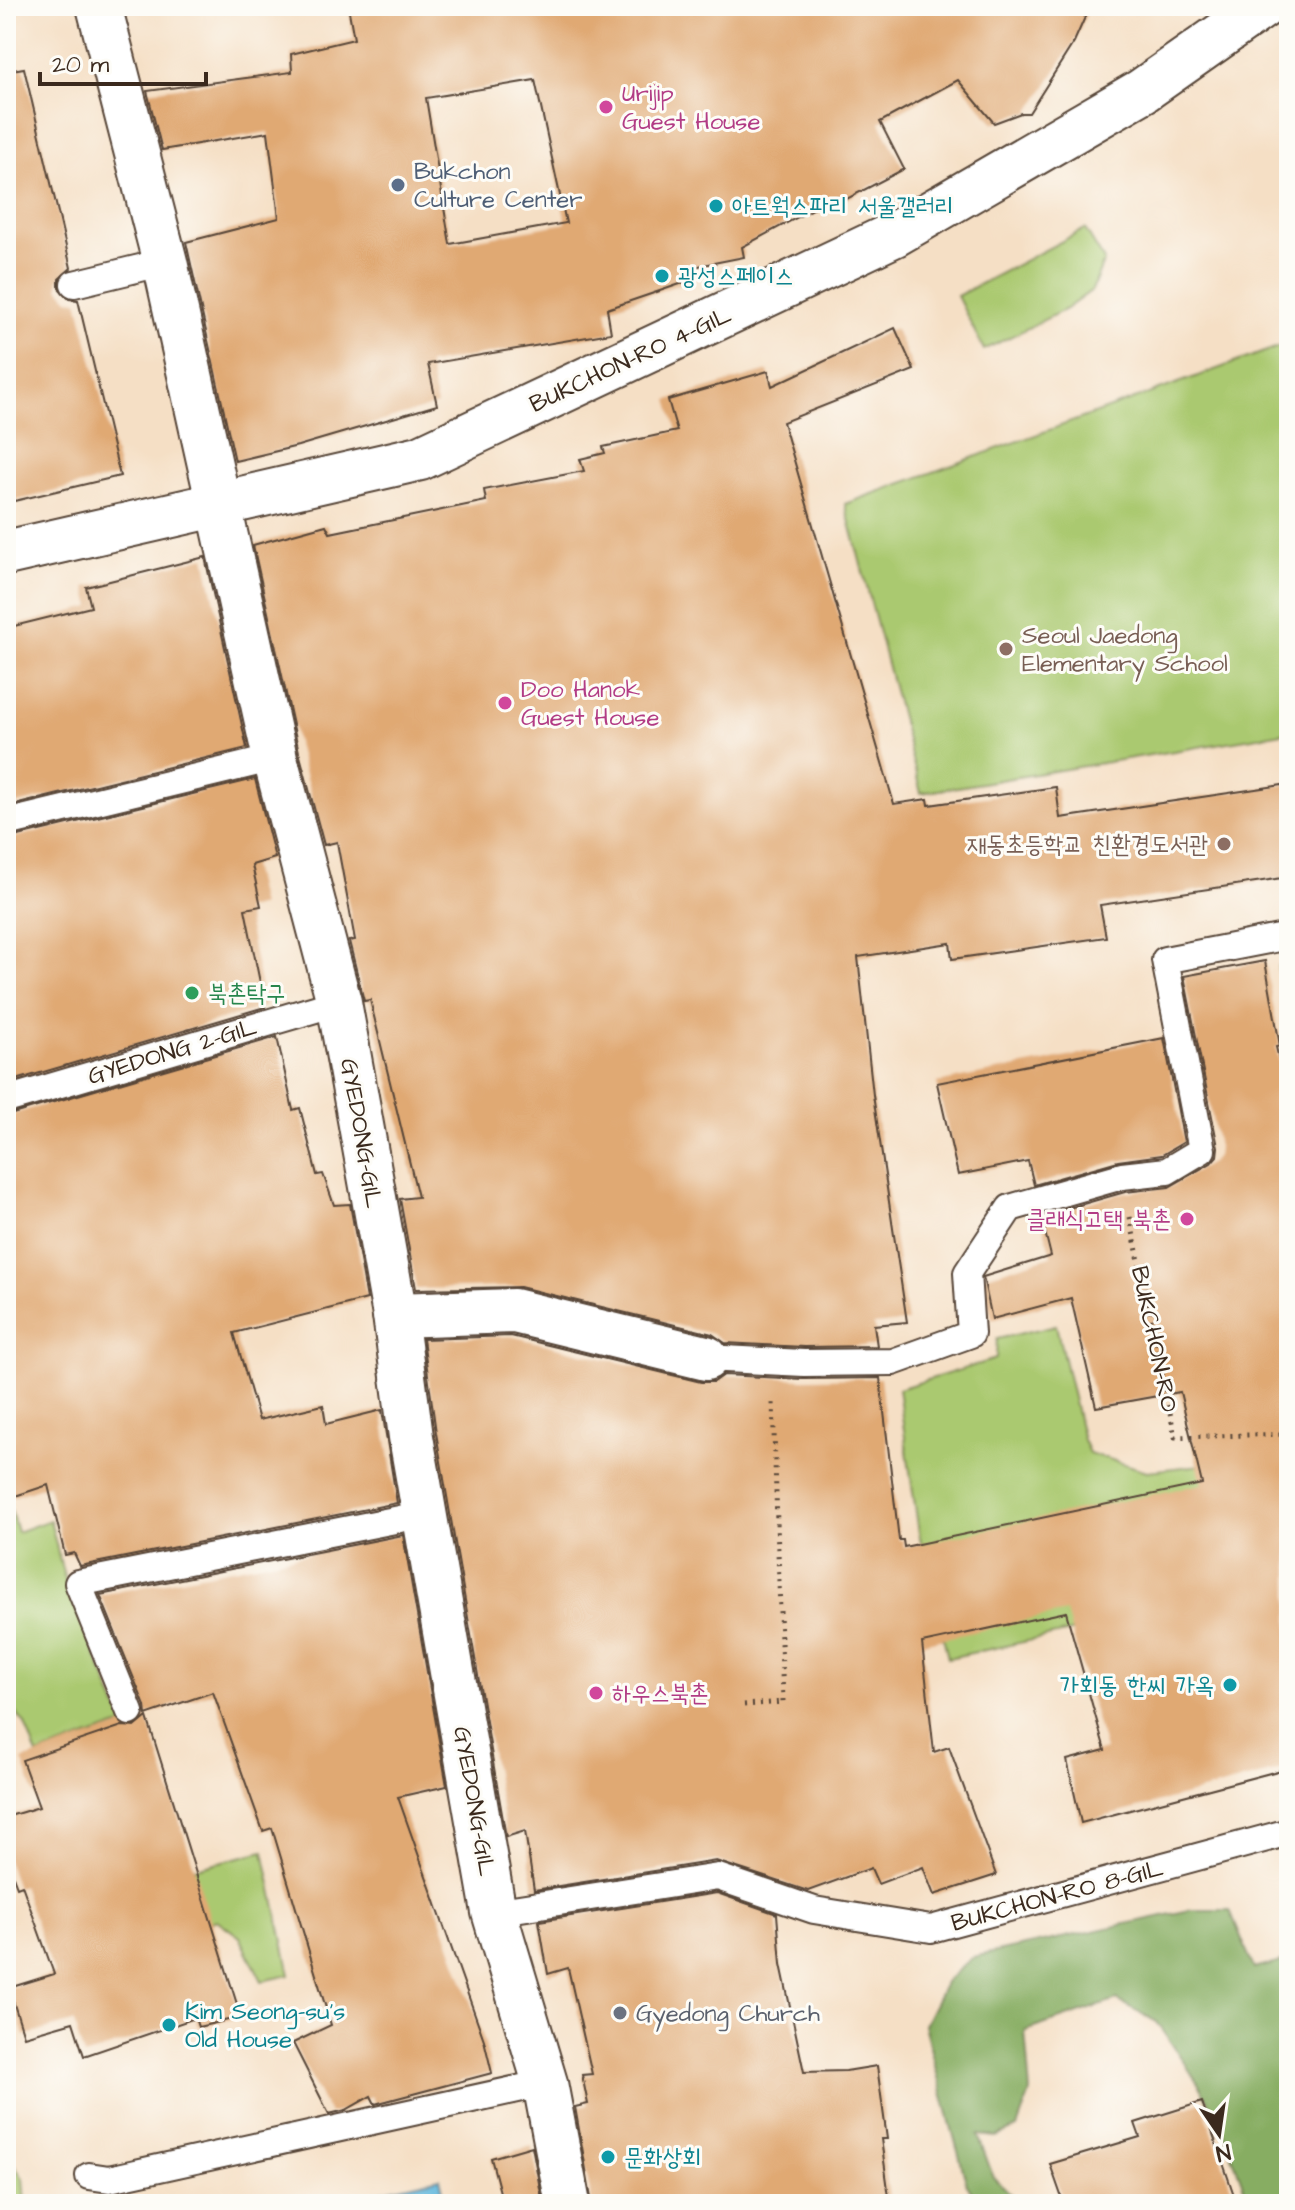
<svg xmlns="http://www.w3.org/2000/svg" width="1295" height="2210" font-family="'Architects Daughter','Poor Story',sans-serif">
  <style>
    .green { fill: #aac970; stroke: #727a47; stroke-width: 2 }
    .forest { fill: #87ad62; stroke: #616c40; stroke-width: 2 }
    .water { fill: #5eb6db; stroke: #4c707c; stroke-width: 2 }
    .building { fill: #e0a973; fill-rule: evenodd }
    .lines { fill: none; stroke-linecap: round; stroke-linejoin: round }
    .lane-casing { stroke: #574537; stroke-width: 30 }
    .street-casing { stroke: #574537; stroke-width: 48 }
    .secondary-casing { stroke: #574537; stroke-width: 48 }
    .path { stroke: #574537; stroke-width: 5; stroke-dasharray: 2 6; stroke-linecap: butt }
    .lane { stroke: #fff; stroke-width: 26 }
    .street { stroke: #fff; stroke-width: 44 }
    .secondary { stroke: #fff; stroke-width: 44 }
    .hotel-dot { fill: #d1479c; stroke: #fdfcf7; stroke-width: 3 }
    .service-dot { fill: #5c6f8a; stroke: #fdfcf7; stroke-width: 3 }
    .culture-dot { fill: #0f9aa8; stroke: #fdfcf7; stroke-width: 3 }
    .education-dot { fill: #8d6e63; stroke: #fdfcf7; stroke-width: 3 }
    .leisure-dot { fill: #2e9e5b; stroke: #fdfcf7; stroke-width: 3 }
    .worship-dot { fill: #6b7280; stroke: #fdfcf7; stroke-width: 3 }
    .labels { text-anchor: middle; stroke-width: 6; stroke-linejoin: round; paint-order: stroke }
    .hotel-label { font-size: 24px; fill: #b23c85; stroke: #fdfcf7; text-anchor: start }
    .service-label { font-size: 24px; fill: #4e5e75; stroke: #fdfcf7; text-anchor: start }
    .culture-label { font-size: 24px; fill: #0d838f; stroke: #fdfcf7; text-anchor: start }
    .street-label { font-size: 24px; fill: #3b2a1e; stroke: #fdfcf7 }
    .education-label { font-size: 24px; fill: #785e54; stroke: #fdfcf7; text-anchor: start }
    .leisure-label { font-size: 24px; fill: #27864d; stroke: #fdfcf7; text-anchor: start }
    .worship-label { font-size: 24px; fill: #5b616d; stroke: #fdfcf7; text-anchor: start }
  </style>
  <rect width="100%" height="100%" fill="#fdfcf7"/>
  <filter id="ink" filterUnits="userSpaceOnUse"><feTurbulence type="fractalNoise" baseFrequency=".0125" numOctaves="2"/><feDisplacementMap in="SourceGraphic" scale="16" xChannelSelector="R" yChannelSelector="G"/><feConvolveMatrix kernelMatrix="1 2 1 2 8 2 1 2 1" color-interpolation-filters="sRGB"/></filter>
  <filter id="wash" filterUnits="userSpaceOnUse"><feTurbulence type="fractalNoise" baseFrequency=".006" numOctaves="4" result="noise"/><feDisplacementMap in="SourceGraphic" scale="32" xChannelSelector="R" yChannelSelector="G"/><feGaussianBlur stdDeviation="1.8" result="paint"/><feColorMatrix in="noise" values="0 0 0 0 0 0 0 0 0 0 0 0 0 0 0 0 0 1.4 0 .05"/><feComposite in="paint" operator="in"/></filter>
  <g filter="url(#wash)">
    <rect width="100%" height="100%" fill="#f5dfc5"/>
    <g class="green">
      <path d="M 1085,229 L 1104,260 L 1092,290 L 1066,309 L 984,350 L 957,296 Z"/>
      <path d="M 1289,343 L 1289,732 L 921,793 L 845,504 Z"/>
      <path d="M 1289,964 L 1289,1042 L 1278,966 Z"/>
      <path d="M 1056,1325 L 1083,1440 L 1089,1453 L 1147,1471 L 1275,1457 L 1287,1586 L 948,1658 L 919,1533 L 898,1389 L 996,1359 L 997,1339 Z"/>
      <path d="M 11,1511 L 17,1532 L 50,1520 L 64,1577 L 124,1724 L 37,1755 L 24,1722 L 6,1703 L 6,1513 Z"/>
      <path d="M 264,1851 L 290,1975 L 262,1981 L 240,1937 L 217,1920 L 98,1957 L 171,1874 Z"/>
      <path d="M 6,2153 L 23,2178 L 25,2204 L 6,2204 Z"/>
    </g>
    <path class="forest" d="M 1190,1910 L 1230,1910 L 1254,1969 L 1289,1960 L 1289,2204 L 1250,2204 L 1221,2125 L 1198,2083 L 1157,2022 L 1117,2000 L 1025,2031 L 1030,2092 L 1017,2128 L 996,2137 L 978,2135 L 993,2176 L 1012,2195 L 1015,2204 L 979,2204 L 967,2185 L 924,2025 L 946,1981 L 973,1957 Z"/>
    <path class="water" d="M 440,2178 L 446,2204 L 325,2204 Z"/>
    <g id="blocks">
      <g class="building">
        <path d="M 348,6 L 1090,6 L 1074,42 L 1029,113 L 1021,113 L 994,123 L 958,80 L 880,122 L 904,169 L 841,202 L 837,196 L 742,247 L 744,257 L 683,269 L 686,282 L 607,309 L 611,333 L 428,364 L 437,405 L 298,446 L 235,461 L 186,242 L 279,218 L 268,132 L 162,150 L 147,91 L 292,72 L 291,54 L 354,39 ZM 535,80 L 566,223 L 450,244 L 426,98 Z"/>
        <path d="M 24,68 L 71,268 L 59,279 L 59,288 L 69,299 L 78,300 L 120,476 L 6,503 L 6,71 Z"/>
        <path d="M 895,328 L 914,370 L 783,422 L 894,804 L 928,799 L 929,805 L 1056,787 L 1060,818 L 1289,784 L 1289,877 L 1100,905 L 1106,937 L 952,959 L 950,943 L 858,957 L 873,1095 L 907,1322 L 874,1325 L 877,1346 L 804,1347 L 725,1343 L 712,1334 L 520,1287 L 416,1289 L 400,1199 L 418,1197 L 370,1000 L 364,1001 L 349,941 L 355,940 L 337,842 L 324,845 L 299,752 L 253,545 L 326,525 L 330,533 L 486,501 L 484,490 L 584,471 L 580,459 L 605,453 L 603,447 L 677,431 L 668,400 L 768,371 L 772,386 Z"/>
        <path d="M 205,557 L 247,748 L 6,807 L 6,628 L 91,607 L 86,587 Z"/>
        <path d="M 255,779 L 275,858 L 252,865 L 261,906 L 245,909 L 265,1007 L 6,1083 L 6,839 Z"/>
        <path d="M 1265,961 L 1280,1046 L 1276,1047 L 1289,1101 L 1289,1768 L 1081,1823 L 1067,1760 L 1105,1750 L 1066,1612 L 922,1643 L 934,1752 L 949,1747 L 996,1875 L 934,1895 L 923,1867 L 878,1884 L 871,1868 L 808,1891 L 716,1861 L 534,1890 L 525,1831 L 506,1837 L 436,1433 L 423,1339 L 511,1336 L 701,1382 L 714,1382 L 724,1375 L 804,1379 L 880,1378 L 899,1540 L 903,1540 L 904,1547 L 1202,1484 L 1180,1392 L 1096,1407 L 1071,1298 L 992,1319 L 983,1277 L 1051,1256 L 1041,1216 L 1125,1192 L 1169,1187 L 1211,1163 L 1217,1156 L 1218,1147 L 1184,976 Z"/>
        <path d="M 277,1037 L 293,1110 L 300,1108 L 317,1175 L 323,1174 L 334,1205 L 350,1204 L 367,1299 L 234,1333 L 259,1420 L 323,1405 L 326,1424 L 382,1410 L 397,1503 L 80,1566 L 74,1553 L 65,1555 L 48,1485 L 6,1499 L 6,1116 Z"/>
        <path d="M 1164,1038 L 1184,1142 L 1162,1155 L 1118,1161 L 1034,1185 L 1028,1161 L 958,1175 L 937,1083 Z"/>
        <path d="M 403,1535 L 447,1786 L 398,1797 L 484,2040 L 492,2073 L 375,2104 L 371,2096 L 346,2110 L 329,2114 L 293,2043 L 331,2025 L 272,1828 L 263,1831 L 213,1692 L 146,1715 L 145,1706 L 100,1595 Z"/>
        <path d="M 147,1717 L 241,2017 L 198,2027 L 195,2018 L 84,2056 L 73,2022 L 24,2036 L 9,1988 L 54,1974 L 22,1885 L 17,1887 L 6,1858 L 6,1817 L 39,1807 L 22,1760 L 122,1726 L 135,1727 Z"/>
        <path d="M 717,1893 L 777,1914 L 781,1964 L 804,2072 L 846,2071 L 877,2066 L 887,2139 L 881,2139 L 890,2204 L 592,2204 L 575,2107 L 588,2104 L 582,2075 L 592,2074 L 568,1968 L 548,1974 L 539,1921 Z"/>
        <path d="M 1202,2102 L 1237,2204 L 1064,2204 L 1050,2164 L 1140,2137 L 1135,2123 Z"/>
        <path d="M 532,2146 L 543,2204 L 503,2204 L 491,2158 Z"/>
      </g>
    </g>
  </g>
  <g filter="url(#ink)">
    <use href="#blocks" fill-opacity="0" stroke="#574537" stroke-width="2"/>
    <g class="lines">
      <defs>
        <g id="lane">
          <path d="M 74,284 L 165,262"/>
          <path d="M 6,823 L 275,758"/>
          <path d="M 6,1100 L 339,1002"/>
          <path d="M 706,1358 L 804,1363 L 893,1362 L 971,1334 L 967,1273 L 1010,1208 L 1122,1176 L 1167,1171 L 1202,1150 L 1165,960 L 1289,936"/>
          <path d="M 130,1712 L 78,1583 L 425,1514"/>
          <path d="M 494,1912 L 718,1877 L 814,1910 L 931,1929 L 1289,1832"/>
          <path d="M 89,2176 L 109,2179 L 545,2083"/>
        </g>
        <g id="street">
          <path d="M 99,6 L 165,262 L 275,758 L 339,1002 L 395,1315 L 411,1437 L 494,1912 L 545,2083 L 568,2204"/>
          <path d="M 395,1315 L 514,1311 L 706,1358"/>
        </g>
        <path id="secondary" d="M 6,553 L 420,458 L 895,234 L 1142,91 L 1263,6"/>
      </defs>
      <use href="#lane" class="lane-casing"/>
      <use href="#street" class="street-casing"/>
      <use href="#secondary" class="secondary-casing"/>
      <g class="path">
        <path d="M 1130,1217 L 1175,1437 L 1289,1434"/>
        <path d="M 744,1705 L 783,1702 L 773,1402"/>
      </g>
      <use href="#lane" class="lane"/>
      <use href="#street" class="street"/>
      <use href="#secondary" class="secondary"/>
    </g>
  </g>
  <g class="hotel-dot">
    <circle cx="606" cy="107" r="8"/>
    <circle cx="505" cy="703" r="8"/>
    <circle cx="1187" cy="1219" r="8"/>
    <circle cx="596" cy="1693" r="8"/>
  </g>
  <circle class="service-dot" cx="398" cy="185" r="8"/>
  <g class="culture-dot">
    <circle cx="716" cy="206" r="8"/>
    <circle cx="662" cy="276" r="8"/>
    <circle cx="1230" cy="1685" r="8"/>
    <circle cx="169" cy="2025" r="8"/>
    <circle cx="608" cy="2157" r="8"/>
  </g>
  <g class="education-dot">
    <circle cx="1006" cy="649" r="8"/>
    <circle cx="1224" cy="844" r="8"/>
  </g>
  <circle class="leisure-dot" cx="192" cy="993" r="8"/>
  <circle class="worship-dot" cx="620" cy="2013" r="8"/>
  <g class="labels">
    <g class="hotel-label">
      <text x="622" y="101">Urijip<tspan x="622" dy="28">Guest House</tspan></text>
      <text x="521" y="697">Doo Hanok<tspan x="521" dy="28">Guest House</tspan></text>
      <text x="1171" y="1227" text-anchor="end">클래식고택 북촌</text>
      <text x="612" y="1701">하우스북촌</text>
    </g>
    <g class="service-label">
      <text x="414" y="179">Bukchon<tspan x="414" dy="28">Culture Center</tspan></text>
    </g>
    <g class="culture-label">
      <text x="732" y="214">아트웍스파리 서울갤러리</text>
      <text x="678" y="284">광성스페이스</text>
      <text x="1214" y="1693" text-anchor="end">가회동 한씨 가옥</text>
      <text x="185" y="2019">Kim Seong-su's<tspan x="185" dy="28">Old House</tspan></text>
      <text x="624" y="2165">문화상회</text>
    </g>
    <g class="street-label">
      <text transform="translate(630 359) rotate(-25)" y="8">BUKCHON-RO 4-GIL</text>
      <text transform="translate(172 1051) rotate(-17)" y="8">GYEDONG 2-GIL</text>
      <text transform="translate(362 1133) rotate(80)" y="8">GYEDONG-GIL</text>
      <text transform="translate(1155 1339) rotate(78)" y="8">BUKCHON-RO</text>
      <text transform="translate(475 1801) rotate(80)" y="8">GYEDONG-GIL</text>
      <text transform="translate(1057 1895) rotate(-15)" y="8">BUKCHON-RO 8-GIL</text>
    </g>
    <g class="education-label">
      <text x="1022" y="643">Seoul Jaedong<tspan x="1022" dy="28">Elementary School</tspan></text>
      <text x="1208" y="852" text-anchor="end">재동초등학교 친환경도서관</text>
    </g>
    <g class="leisure-label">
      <text x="208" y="1001">북촌탁구</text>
    </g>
    <g class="worship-label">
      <text x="636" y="2021">Gyedong Church</text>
    </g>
  </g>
  <rect width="1295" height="2210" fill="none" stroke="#fdfcf7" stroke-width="32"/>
  <g transform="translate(1219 2134) rotate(167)" stroke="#fdfcf7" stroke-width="6" paint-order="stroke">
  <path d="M0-6L14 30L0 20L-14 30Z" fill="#3b2a1e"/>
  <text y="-12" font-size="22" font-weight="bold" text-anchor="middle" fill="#3b2a1e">N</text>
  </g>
  <path d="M40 72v12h166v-12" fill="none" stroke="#3b2a1e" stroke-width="4"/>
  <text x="52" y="72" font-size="24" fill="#3b2a1e" stroke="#fdfcf7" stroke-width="6" paint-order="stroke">20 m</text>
</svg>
